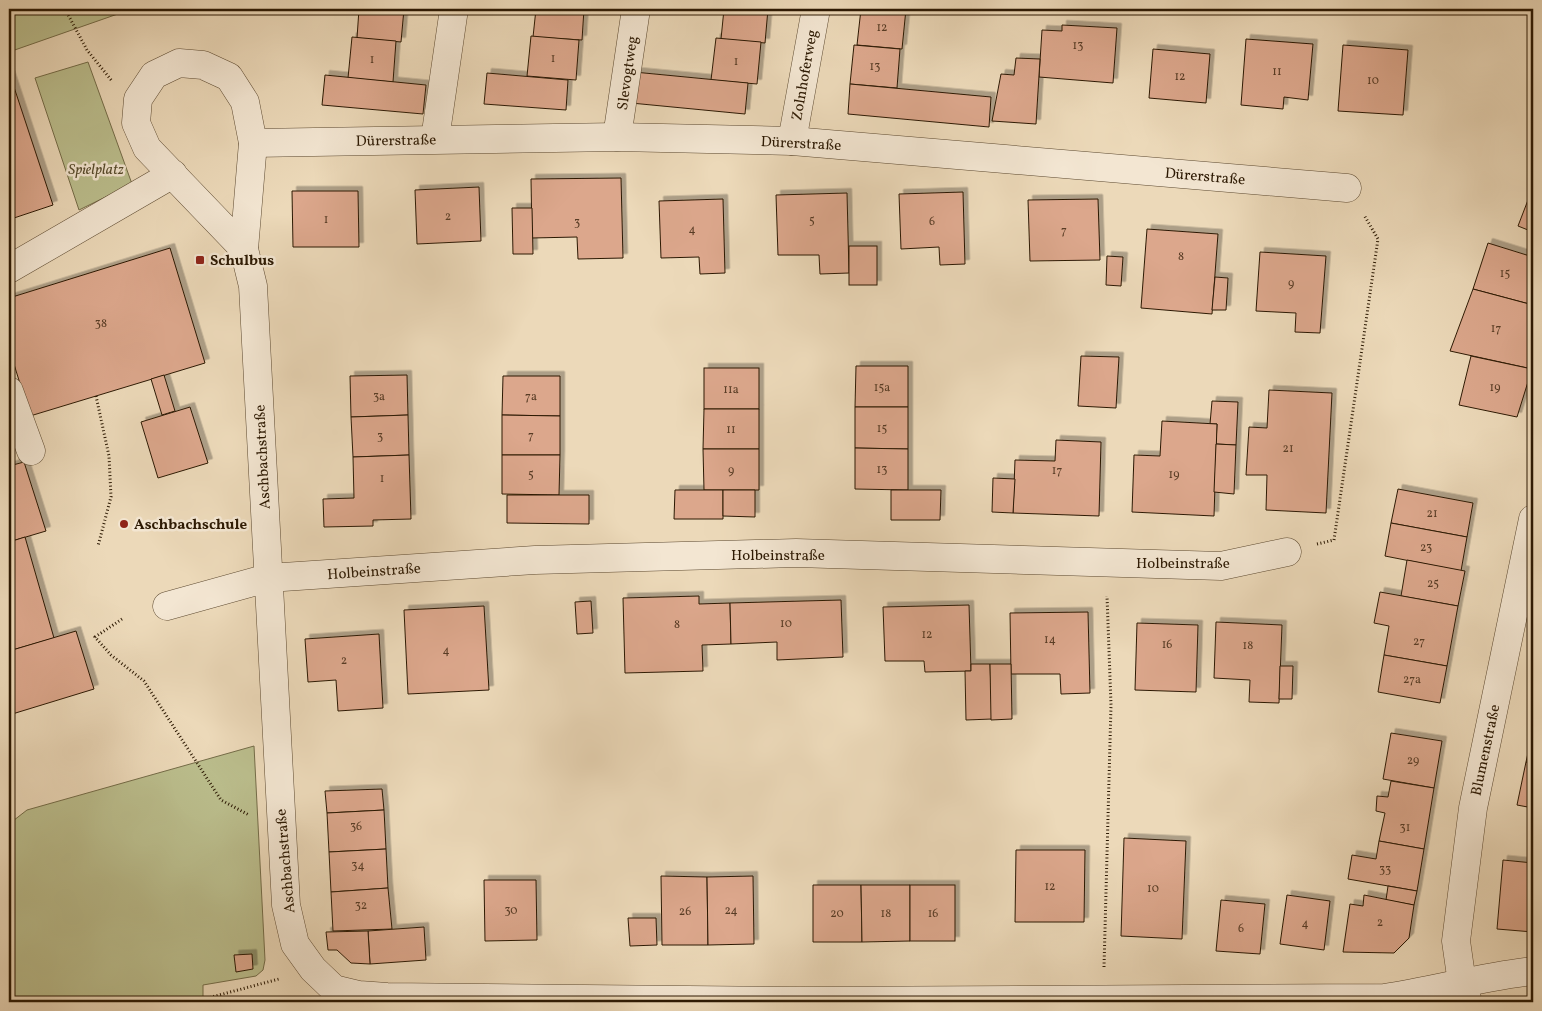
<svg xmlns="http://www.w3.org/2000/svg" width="1542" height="1011" font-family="Vollkorn,serif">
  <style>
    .green { fill: #bbbe8d; stroke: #746c48 }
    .building { fill: #dca78c; stroke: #2c1903; filter: url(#shadow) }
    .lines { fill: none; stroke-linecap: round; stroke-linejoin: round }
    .minor-casing { stroke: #5c4930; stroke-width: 29 }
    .path { stroke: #2c1903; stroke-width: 3; stroke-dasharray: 1 2.5; stroke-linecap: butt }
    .minor { stroke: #f3e6d2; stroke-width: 28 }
    .poi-dot { fill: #8f2418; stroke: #f3e6d2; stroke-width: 2 }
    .labels { text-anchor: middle; stroke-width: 5; stroke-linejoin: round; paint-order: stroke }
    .number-label { font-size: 12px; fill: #583c25 }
    .street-label { font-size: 15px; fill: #2c1903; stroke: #f3e6d2 }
    .park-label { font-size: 15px; font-style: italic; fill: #574b2c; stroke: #f3e6d2 }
    .poi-label { font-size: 15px; font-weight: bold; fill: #2c1903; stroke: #f3e6d2; text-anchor: start }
  </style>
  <defs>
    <filter id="shadow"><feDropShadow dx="4.5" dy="-4.5" stdDeviation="0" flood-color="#0004"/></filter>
  </defs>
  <rect width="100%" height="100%" fill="#ecd9b9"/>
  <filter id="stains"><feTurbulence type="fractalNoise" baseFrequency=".004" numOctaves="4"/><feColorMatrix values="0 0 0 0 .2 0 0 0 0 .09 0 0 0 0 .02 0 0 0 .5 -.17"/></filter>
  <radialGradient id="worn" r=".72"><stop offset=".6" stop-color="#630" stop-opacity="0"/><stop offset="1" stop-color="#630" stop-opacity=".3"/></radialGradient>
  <g class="green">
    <path d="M 9,9 L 132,9 L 9,52 Z"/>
    <path d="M 88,62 L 132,184 L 79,210 L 35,78 Z"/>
    <path d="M 254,746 L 265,960 L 263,970 L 256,976 L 203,985 L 203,1002 L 9,1002 L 9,824 L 27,810 Z"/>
  </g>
  <g class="building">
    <path d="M 359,9 L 404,9 L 401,42 L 357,38 Z"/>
    <path d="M 536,9 L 584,9 L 582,40 L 533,37 Z"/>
    <path d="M 724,9 L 768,9 L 765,43 L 721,39 Z"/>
    <path d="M 861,9 L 906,9 L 902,49 L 857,45 Z"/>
    <path d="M 1062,25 L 1117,28 L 1113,83 L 1039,77 L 1042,30 L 1062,31 Z"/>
    <path d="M 531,36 L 579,40 L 576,80 L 527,76 Z"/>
    <path d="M 352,37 L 396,41 L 393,82 L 348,78 Z"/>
    <path d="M 716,38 L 761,42 L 757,84 L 711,80 Z"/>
    <path d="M 1246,39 L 1313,44 L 1308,100 L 1284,97 L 1283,109 L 1241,105 Z"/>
    <path d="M 854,45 L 900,49 L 897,88 L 850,84 Z"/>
    <path d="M 1343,45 L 1408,50 L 1403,115 L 1338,111 Z"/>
    <path d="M 1153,49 L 1210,54 L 1206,103 L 1149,98 Z"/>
    <path d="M 1016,58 L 1040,59 L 1036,124 L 992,121 L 1001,74 L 1014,75 Z"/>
    <path d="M 634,72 L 748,83 L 745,114 L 631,103 Z"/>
    <path d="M 487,73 L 568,80 L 566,110 L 484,104 Z"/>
    <path d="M 10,75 L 53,205 L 11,219 L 9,213 Z"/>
    <path d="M 325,75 L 426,85 L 423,114 L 322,105 Z"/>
    <path d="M 850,84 L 991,97 L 989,127 L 848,114 Z"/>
    <path d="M 621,178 L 623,258 L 578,259 L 577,237 L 532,238 L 531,179 Z"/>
    <path d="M 479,187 L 481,241 L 417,244 L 415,190 Z"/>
    <path d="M 1533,187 L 1533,232 L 1518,226 Z"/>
    <path d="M 292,191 L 358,191 L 359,247 L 293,247 Z"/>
    <path d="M 963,192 L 965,264 L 940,265 L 939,247 L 901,249 L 899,194 Z"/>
    <path d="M 847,193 L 849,273 L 820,274 L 819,255 L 778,255 L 776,195 Z"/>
    <path d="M 723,199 L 725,273 L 700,274 L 699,257 L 661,258 L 659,201 Z"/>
    <path d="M 1098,199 L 1100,260 L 1030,261 L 1028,200 Z"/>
    <path d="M 512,208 L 532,208 L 533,254 L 513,254 Z"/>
    <path d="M 1147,229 L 1218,234 L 1212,314 L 1141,308 Z"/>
    <path d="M 1488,243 L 1533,257 L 1533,305 L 1473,289 Z"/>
    <rect x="849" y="246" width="28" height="39"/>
    <path d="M 170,248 L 205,363 L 30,416 L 9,348 L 9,298 Z"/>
    <path d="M 1260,252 L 1326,256 L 1320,333 L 1295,332 L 1296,313 L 1256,311 Z"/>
    <path d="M 1107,256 L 1123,257 L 1121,286 L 1106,285 Z"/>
    <path d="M 1215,277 L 1228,278 L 1226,310 L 1212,310 Z"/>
    <path d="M 1473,289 L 1533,305 L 1532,369 L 1450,351 Z"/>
    <path d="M 1081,356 L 1119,357 L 1116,408 L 1078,406 Z"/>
    <path d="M 1471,356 L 1532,369 L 1517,417 L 1459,405 Z"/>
    <path d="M 856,366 L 908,366 L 908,407 L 855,407 Z"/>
    <rect x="704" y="368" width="55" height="41"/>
    <path d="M 164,375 L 175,411 L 162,415 L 151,379 Z"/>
    <path d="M 407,375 L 408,415 L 351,417 L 350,376 Z"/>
    <path d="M 503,376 L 560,376 L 560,416 L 502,415 Z"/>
    <path d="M 1269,390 L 1332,393 L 1326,513 L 1266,510 L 1267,475 L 1246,475 L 1249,427 L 1267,428 Z"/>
    <path d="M 1212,401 L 1238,402 L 1236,445 L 1216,444 L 1217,424 L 1210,424 Z"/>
    <path d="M 190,407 L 208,463 L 158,478 L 141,422 Z"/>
    <path d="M 855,407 L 908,407 L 908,449 L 855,448 Z"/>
    <path d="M 704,409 L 759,409 L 759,449 L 703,449 Z"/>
    <path d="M 408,415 L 409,455 L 353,457 L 351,417 Z"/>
    <path d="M 502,415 L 560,416 L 560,455 L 502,455 Z"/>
    <path d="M 1162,421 L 1217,424 L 1214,516 L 1132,512 L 1134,455 L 1160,456 Z"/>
    <path d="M 1056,440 L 1101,442 L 1099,516 L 1013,513 L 1015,460 L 1055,461 Z"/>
    <path d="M 1216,444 L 1236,445 L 1234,494 L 1214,492 Z"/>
    <path d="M 855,448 L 908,449 L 908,490 L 855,489 Z"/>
    <path d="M 703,449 L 759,449 L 759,490 L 704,490 Z"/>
    <path d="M 409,455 L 411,519 L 373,520 L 373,526 L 324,527 L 323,499 L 354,498 L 353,457 Z"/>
    <path d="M 502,455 L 560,455 L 559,495 L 502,494 Z"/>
    <path d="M 24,462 L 46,531 L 9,542 L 9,466 Z"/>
    <path d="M 993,478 L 1015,479 L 1013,513 L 992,512 Z"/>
    <path d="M 1398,489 L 1473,503 L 1467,537 L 1391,523 Z"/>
    <path d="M 675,490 L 723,490 L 723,519 L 674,519 Z"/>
    <path d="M 723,490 L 755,490 L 755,517 L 723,516 Z"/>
    <path d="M 891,490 L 941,490 L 940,520 L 891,520 Z"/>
    <path d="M 507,495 L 589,495 L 589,524 L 507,523 Z"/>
    <path d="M 1391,523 L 1467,537 L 1461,571 L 1385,556 Z"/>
    <path d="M 25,537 L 54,638 L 9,651 L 9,542 Z"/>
    <path d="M 1407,560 L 1465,571 L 1458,606 L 1401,596 Z"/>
    <path d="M 1380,592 L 1458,606 L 1447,666 L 1384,655 L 1389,626 L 1374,623 Z"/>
    <path d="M 699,596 L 699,604 L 730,603 L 731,644 L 702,645 L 703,671 L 625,673 L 623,598 Z"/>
    <path d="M 841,600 L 843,657 L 777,660 L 777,642 L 731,644 L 730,603 Z"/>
    <path d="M 591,601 L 593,633 L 577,634 L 575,602 Z"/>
    <path d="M 969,605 L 971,671 L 925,672 L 924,661 L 885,661 L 883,607 Z"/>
    <path d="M 484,606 L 489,690 L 408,694 L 404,610 Z"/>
    <path d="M 1088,612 L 1090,693 L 1061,694 L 1060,674 L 1011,674 L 1010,613 Z"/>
    <path d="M 1216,622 L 1282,625 L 1279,703 L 1249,702 L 1250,680 L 1214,678 Z"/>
    <path d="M 1137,623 L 1198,625 L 1196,692 L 1135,690 Z"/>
    <path d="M 76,631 L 94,689 L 9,715 L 9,651 Z"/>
    <path d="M 379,634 L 383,708 L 338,711 L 336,680 L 308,682 L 305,639 Z"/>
    <path d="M 1384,655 L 1447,666 L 1440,703 L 1378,692 Z"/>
    <path d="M 971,664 L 990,664 L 992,719 L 966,720 L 965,671 L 971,671 Z"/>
    <path d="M 990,664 L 1011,664 L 1012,719 L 991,720 Z"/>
    <path d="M 1280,666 L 1293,666 L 1292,699 L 1279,699 Z"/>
    <path d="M 1533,730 L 1533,764 L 1526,762 Z"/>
    <path d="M 1391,733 L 1442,741 L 1434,788 L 1383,779 Z"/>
    <path d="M 1526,762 L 1533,764 L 1533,808 L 1517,805 Z"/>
    <path d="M 1391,781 L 1434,788 L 1424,849 L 1379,841 L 1385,813 L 1376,811 L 1377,796 L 1388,797 Z"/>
    <path d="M 382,789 L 384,810 L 327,813 L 325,791 Z"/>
    <path d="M 384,810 L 386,849 L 329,852 L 327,813 Z"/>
    <path d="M 1124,838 L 1186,841 L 1182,939 L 1121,936 Z"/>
    <path d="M 1379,841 L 1424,849 L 1417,891 L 1348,879 L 1352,855 L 1376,859 Z"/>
    <path d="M 386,849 L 388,888 L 331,892 L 329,852 Z"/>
    <path d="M 1016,850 L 1085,850 L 1084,922 L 1015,922 Z"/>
    <path d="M 1503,860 L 1533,863 L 1533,932 L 1497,929 Z"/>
    <path d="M 661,876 L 707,877 L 708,945 L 662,945 Z"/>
    <path d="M 753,876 L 754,944 L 708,945 L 707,877 Z"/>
    <path d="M 484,880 L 536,880 L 537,940 L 485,941 Z"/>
    <path d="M 813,885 L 861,885 L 862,942 L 813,942 Z"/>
    <path d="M 861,885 L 910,885 L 910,941 L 862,942 Z"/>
    <rect x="910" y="885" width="45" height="56"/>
    <path d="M 1388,886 L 1417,891 L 1414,905 L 1386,900 Z"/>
    <path d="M 388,888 L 392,929 L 333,931 L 331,892 Z"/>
    <path d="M 1287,895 L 1330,901 L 1324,950 L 1280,944 Z"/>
    <path d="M 1364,895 L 1414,905 L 1409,938 L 1394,953 L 1343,952 L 1350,904 L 1363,906 Z"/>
    <path d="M 1221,900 L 1265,904 L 1260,954 L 1216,951 Z"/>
    <path d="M 628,918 L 656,918 L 657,945 L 630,946 Z"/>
    <path d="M 424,927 L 426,960 L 370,964 L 368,931 Z"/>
    <path d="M 368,931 L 370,964 L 351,963 L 337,950 L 328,950 L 326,932 Z"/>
    <path d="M 252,954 L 253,969 L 236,972 L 234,955 Z"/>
  </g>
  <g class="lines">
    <defs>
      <g id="minor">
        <path d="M 179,63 L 203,65 L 229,77 L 245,102 L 253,143 L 244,249 L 147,148 L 136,123 L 138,99 L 154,75 Z"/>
        <path d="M 617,137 L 636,9"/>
        <path d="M 435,139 L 454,9"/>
        <path d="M 792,141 L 816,9"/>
        <path d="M 253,143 L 617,137 L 792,141 L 1347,188"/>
        <path d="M 244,249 L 253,286 L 286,905 L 295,944 L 313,969 L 334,989 L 359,995 L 387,997 L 799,1001 L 1384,998 C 1434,991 1483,976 1533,971"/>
        <path d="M 9,269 L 173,174"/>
        <path d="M 9,391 L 31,451"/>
        <path d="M 167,606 L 268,578 L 535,560 L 796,553 L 1221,566 L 1287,552"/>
        <path d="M 1468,1002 L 1462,983 L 1456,941 L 1473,808 L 1533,519"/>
      </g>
    </defs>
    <use href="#minor" class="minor-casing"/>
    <g class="path">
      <path d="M 65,9 L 87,50 L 112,81"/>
      <path d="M 96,396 L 109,456 L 111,497 L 98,546"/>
      <path d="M 1317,544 L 1334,540 L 1378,239 L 1364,215"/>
      <path d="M 122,619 L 95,637 L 111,655 L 144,681 L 221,800 L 249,815"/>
      <path d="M 1104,967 L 1111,705 L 1107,596"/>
      <path d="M 193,1002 L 279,979"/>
    </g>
    <use href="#minor" class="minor"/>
  </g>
  <g class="poi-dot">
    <rect x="195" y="255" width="10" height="10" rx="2.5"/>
    <circle cx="124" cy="524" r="5"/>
  </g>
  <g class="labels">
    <g class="number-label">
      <text x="882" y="31">12</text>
      <text x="1078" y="49">13</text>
      <text x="553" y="62">1</text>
      <text x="372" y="63">1</text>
      <text x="736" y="65">1</text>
      <text x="875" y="70">13</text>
      <text x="1277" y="75">11</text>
      <text x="1180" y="80">12</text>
      <text x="1373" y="84">10</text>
      <text x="448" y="220">2</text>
      <text x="326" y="223">1</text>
      <text x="812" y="224">5</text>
      <text x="932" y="225">6</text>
      <text x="577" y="226">3</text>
      <text x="692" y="233">4</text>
      <text x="1064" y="234">7</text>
      <text x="1181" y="260">8</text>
      <text x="1505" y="277">15</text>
      <text x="1291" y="287">9</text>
      <text x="101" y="327">38</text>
      <text x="1496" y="332">17</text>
      <text x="882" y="391">15a</text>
      <text x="1495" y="391">19</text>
      <text x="731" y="393">11a</text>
      <text x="379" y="400">3a</text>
      <text x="531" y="400">7a</text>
      <text x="882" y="432">15</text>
      <text x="731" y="433">11</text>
      <text x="531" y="439">7</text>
      <text x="380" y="440">3</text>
      <text x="1288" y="452">21</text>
      <text x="882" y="473">13</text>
      <text x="731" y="474">9</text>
      <text x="1057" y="474">17</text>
      <text x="531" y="478">5</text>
      <text x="1174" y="478">19</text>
      <text x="382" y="482">1</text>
      <text x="1432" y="517">21</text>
      <text x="1426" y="551">23</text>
      <text x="1433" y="587">25</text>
      <text x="786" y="627">10</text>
      <text x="677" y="628">8</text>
      <text x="927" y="638">12</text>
      <text x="1050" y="643">14</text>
      <text x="1419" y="645">27</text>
      <text x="1167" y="648">16</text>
      <text x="1248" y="649">18</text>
      <text x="446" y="654">4</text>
      <text x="344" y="664">2</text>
      <text x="1412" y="683">27a</text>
      <text x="1413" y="764">29</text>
      <text x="356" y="830">36</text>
      <text x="1405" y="831">31</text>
      <text x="358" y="869">34</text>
      <text x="1385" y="873">33</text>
      <text x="1050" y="890">12</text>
      <text x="1153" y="892">10</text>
      <text x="361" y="909">32</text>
      <text x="511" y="914">30</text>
      <text x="731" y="914">24</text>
      <text x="685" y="915">26</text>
      <text x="837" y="917">20</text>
      <text x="886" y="917">18</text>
      <text x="933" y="917">16</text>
      <text x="1380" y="926">2</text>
      <text x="1305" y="927">4</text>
      <text x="1241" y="932">6</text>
    </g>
    <g class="street-label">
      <text transform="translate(627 73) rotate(-82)" y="5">Slevogtweg</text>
      <text transform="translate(804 75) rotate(-80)" y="5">Zolnhoferweg</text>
      <text transform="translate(396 140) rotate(-1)" y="5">Dürerstraße</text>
      <text transform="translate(801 143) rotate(3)" y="5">Dürerstraße</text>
      <text transform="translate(1205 176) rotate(5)" y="5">Dürerstraße</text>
      <text transform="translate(262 457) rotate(-93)" y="5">Aschbachstraße</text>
      <text x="778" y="560">Holbeinstraße</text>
      <text x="1183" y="568">Holbeinstraße</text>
      <text transform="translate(374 571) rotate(-4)" y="5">Holbeinstraße</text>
      <text transform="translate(1485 750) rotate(-78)" y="5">Blumenstraße</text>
      <text transform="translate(285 861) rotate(-95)" y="5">Aschbachstraße</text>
    </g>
    <g class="park-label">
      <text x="96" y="174">Spielplatz</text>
    </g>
    <g class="poi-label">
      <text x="210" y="265">Schulbus</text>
      <text x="134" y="529">Aschbachschule</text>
    </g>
  </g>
  <rect width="1542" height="1011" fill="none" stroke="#ecd9b9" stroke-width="30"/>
  <rect x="10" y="10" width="1522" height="991" fill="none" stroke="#2c1903" stroke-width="2.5"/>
  <rect x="15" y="15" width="1512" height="981" fill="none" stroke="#2c1903"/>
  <rect width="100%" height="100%" filter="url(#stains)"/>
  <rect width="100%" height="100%" fill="url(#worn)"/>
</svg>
